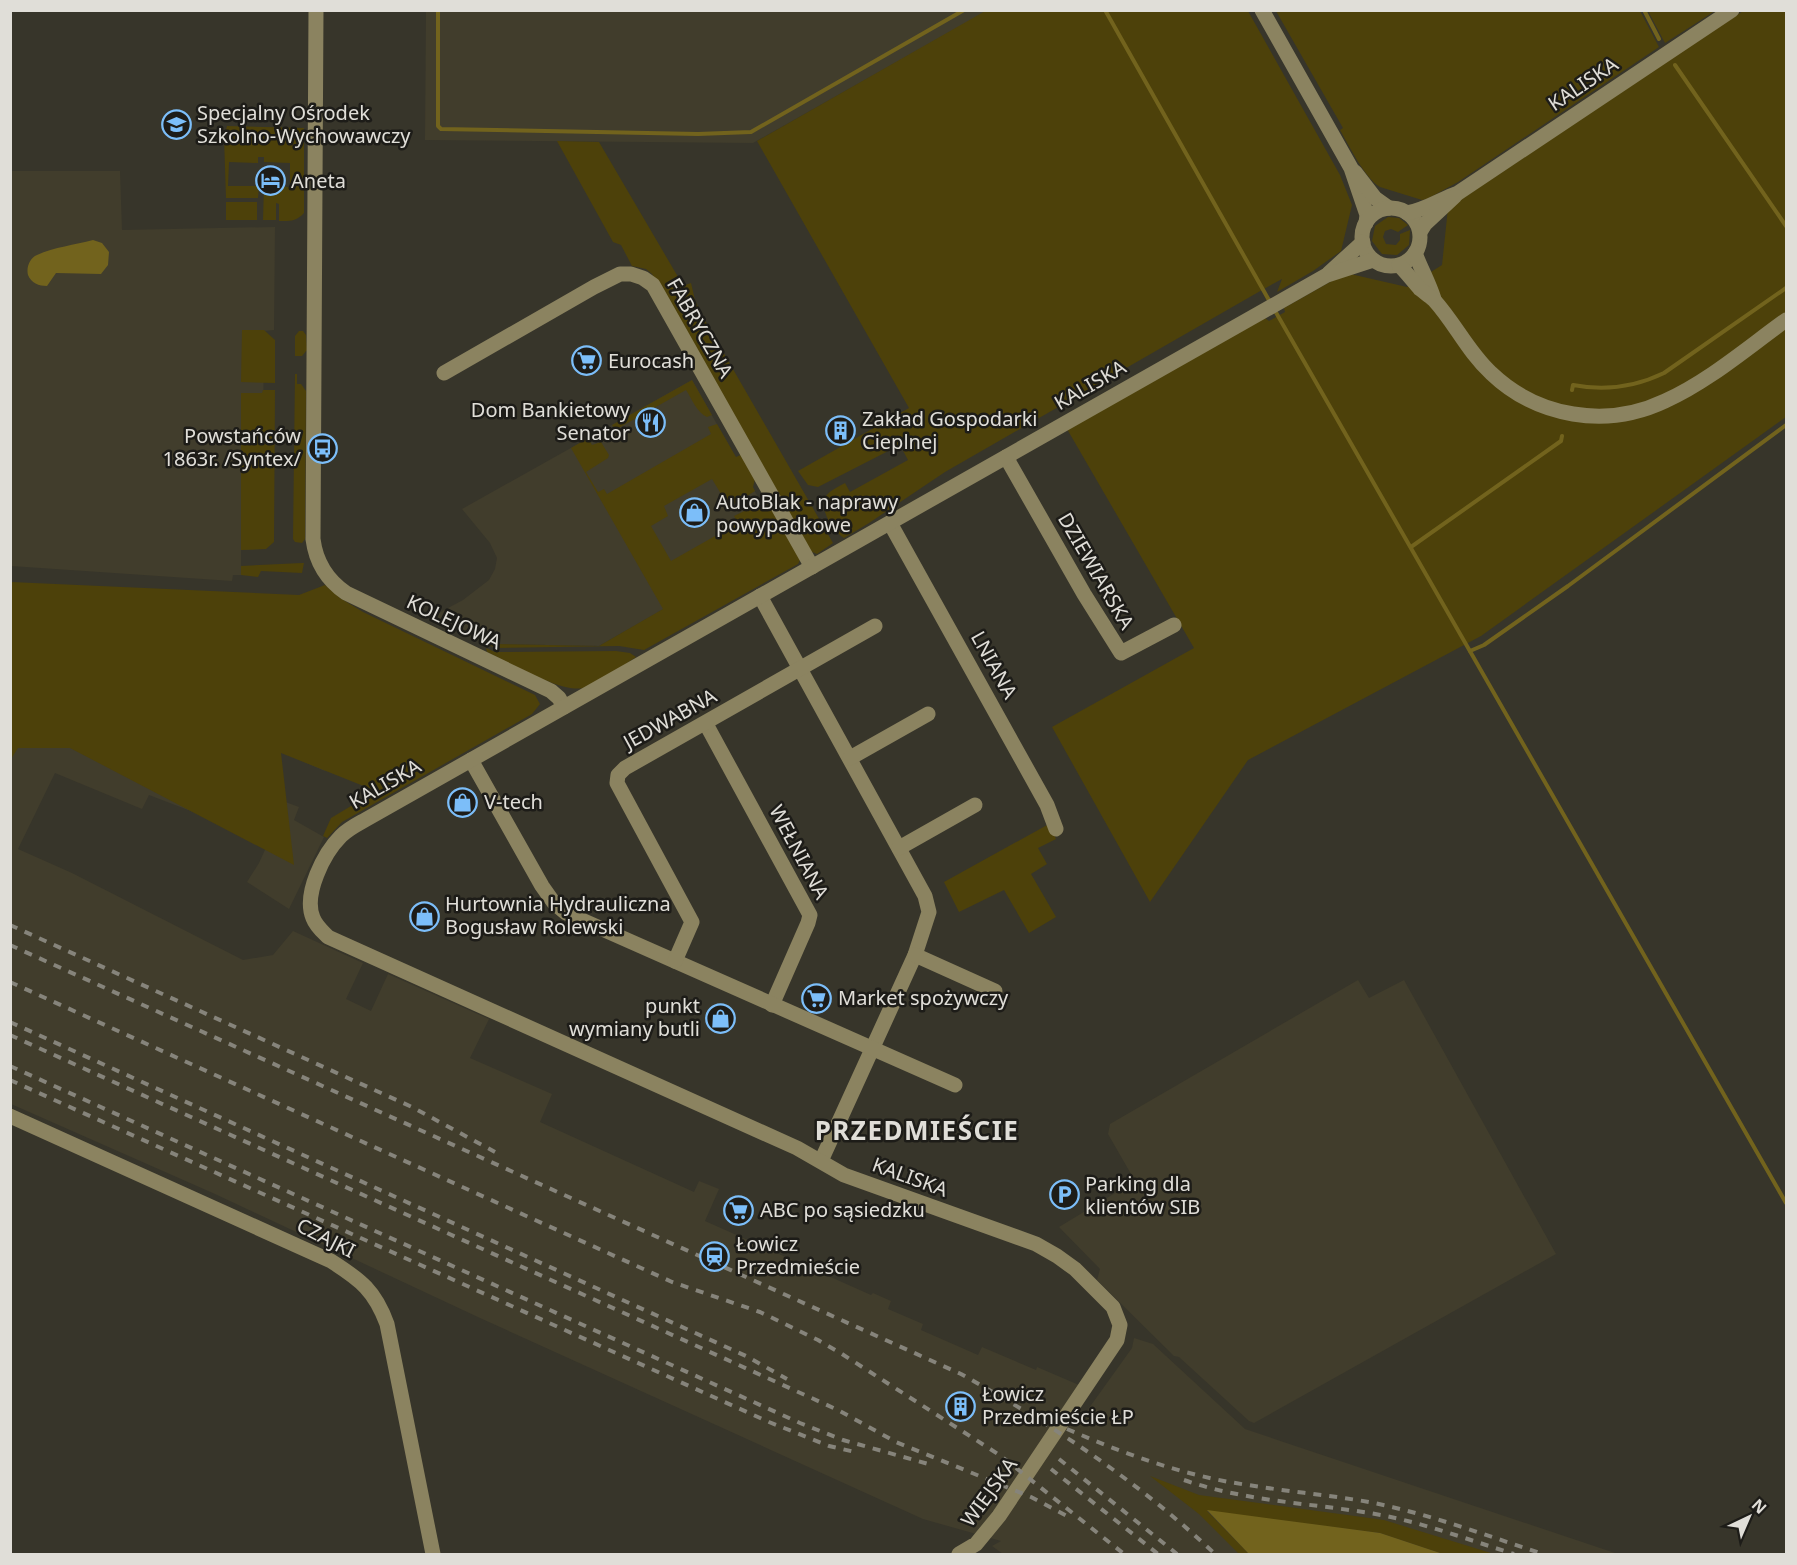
<svg xmlns="http://www.w3.org/2000/svg" width="1797" height="1565" font-family="'Noto Sans',sans-serif">
  <style>
    .built { fill: #413d2c }
    .green { fill: #4d410a }
    .water { fill: #72631d }
    .lines { fill: none; stroke-linecap: round; stroke-linejoin: round }
    .stream { stroke: #72631d; stroke-width: 4 }
    .minor { stroke: #8b8360; stroke-width: 15 }
    .rail { stroke: #86847b; stroke-width: 4; stroke-dasharray: 8 8; stroke-linecap: butt }
    .labels { text-anchor: middle; stroke-width: 5; stroke-linejoin: round; paint-order: stroke }
    .street-label { font-size: 20px; fill: #e0ded8; stroke: #1d1c18 }
    .poi-label { font-size: 20px; fill: #e0ded8; stroke: #1d1c18; text-anchor: start }
    .district-label { font-size: 26px; font-weight: bold; letter-spacing: 1.5px; fill: #e0ded8; stroke: #1d1c18 }
  </style>
  <rect width="100%" height="100%" fill="#37352a"/>
  <g class="built">
    <path d="M 426,11 L 987,11 L 753,143 L 425,140 Z"/>
    <path d="M 10,171 L 120,171 L 122,230 L 275,227 L 274,330 L 264,331 L 262,549 L 241,550 L 241,575 L 233,575 L 232,581 L 11,566 Z"/>
    <path d="M 692,380 L 783,541 L 599,646 L 490,644 L 433,616 L 463,600 L 489,580 L 495,569 L 497,558 L 490,543 L 462,509 Z"/>
    <path d="M 10,607 L 303,668 L 325,771 L 281,752 L 280,800 L 299,807 L 294,820 L 324,837 L 289,909 L 247,882 L 259,863 L 269,841 L 149,795 L 142,809 L 55,773 L 18,849 L 72,873 L 243,960 L 273,955 L 293,931 L 363,963 L 346,999 L 371,1011 L 388,974 L 489,1019 L 470,1058 L 552,1094 L 540,1122 L 694,1192 L 699,1181 L 719,1189 L 705,1221 L 871,1295 L 873,1293 L 891,1301 L 888,1309 L 923,1324 L 921,1330 L 978,1355 L 982,1347 L 1036,1370 L 1037,1367 L 1079,1385 L 1064,1407 L 1084,1415 L 1132,1348 L 1134,1338 L 1153,1344 L 1245,1429 L 1618,1554 L 1003,1554 L 992,1546 L 1001,1541 L 923,1519 L 480,1318 L 215,1194 L 11,1104 Z"/>
    <path d="M 1358,980 L 1369,998 L 1404,980 L 1556,1254 L 1254,1423 L 1249,1421 L 1179,1357 L 1174,1356 L 1097,1280 L 1100,1269 L 1059,1227 L 1135,1181 L 1108,1134 L 1110,1124 Z"/>
  </g>
  <g class="green">
    <path d="M 987,10 L 1248,11 L 1340,175 L 1352,205 L 1341,251 L 1313,271 L 1277,292 L 1282,279 L 1262,290 L 945,472 L 869,523 L 844,538 C 833,531 820,511 825,498 C 828,491 838,487 845,483 L 850,492 L 908,460 L 900,445 L 818,487 L 808,485 L 798,471 L 909,408 L 757,141 Z"/>
    <path d="M 1276,11 L 1640,11 L 1659,47 L 1458,182 L 1427,199 L 1422,200 L 1380,187 C 1364,177 1350,147 1340,130 L 1343,128 Z"/>
    <path d="M 1648,11 L 1715,11 L 1665,43 Z"/>
    <path d="M 1743,11 L 1786,11 L 1786,417 L 1481,636 L 1248,760 L 1150,902 L 1052,727 L 1194,648 L 1067,429 L 1265,318 L 1269,321 L 1285,312 L 1284,308 L 1346,273 L 1407,287 L 1442,265 L 1448,208 Z"/>
    <path d="M 227,126 L 304,128 L 304,213 C 296,222 289,221 279,221 L 279,204 L 276,203 L 276,220 L 263,220 L 264,186 L 290,187 L 290,163 L 264,162 L 264,157 L 258,157 L 258,163 L 229,162 L 228,186 L 259,186 L 258,198 L 226,198 L 224,137 Z"/>
    <path d="M 557,141 L 599,142 L 681,282 L 685,285 L 691,283 L 695,300 L 703,317 L 833,543 L 817,554 L 810,551 L 652,274 L 646,269 L 632,266 L 621,245 L 613,242 Z"/>
    <rect x="226" y="202" width="31" height="18"/>
    <path d="M 1388,217 L 1399,218 L 1408,225 L 1398,232 L 1391,229 L 1385,231 L 1383,237 L 1386,244 L 1396,245 L 1400,240 L 1400,234 L 1410,230 L 1409,245 L 1397,255 L 1382,254 L 1372,241 L 1375,226 Z"/>
    <path d="M 242,330 L 264,330 L 275,340 L 275,383 L 241,382 Z"/>
    <path d="M 299,331 L 303,331 L 306,335 L 307,350 L 302,356 L 295,356 L 295,336 Z"/>
    <path d="M 295,374 L 297,374 L 297,384 L 301,384 L 306,391 L 305,539 L 302,543 L 295,542 L 293,539 Z"/>
    <path d="M 692,380 L 712,415 L 707,417 C 697,413 692,399 686,390 L 615,430 L 612,425 Z"/>
    <path d="M 263,390 L 275,390 L 274,542 L 266,549 L 241,550 L 241,393 L 262,393 Z"/>
    <path d="M 717,424 L 736,457 L 743,454 L 755,479 L 753,487 L 755,491 L 729,507 L 712,479 L 664,506 L 668,516 L 651,526 L 671,561 L 738,523 L 734,516 L 765,501 L 770,503 L 801,558 L 798,564 L 644,650 L 619,646 L 495,648 L 481,641 L 482,639 L 490,644 L 599,646 L 663,609 L 571,448 L 588,438 L 592,445 L 601,442 L 609,455 L 608,458 L 586,472 L 598,492 L 604,489 L 607,494 L 711,434 L 708,427 Z"/>
    <path d="M 302,563 L 304,563 L 302,573 L 261,571 L 258,577 L 241,575 L 241,566 Z"/>
    <path d="M 11,582 L 299,595 L 325,585 L 340,598 L 363,612 L 535,695 L 540,704 L 532,714 L 342,822 L 327,838 L 323,836 L 331,818 L 376,791 L 281,753 L 294,865 L 70,748 L 18,748 L 11,759 Z"/>
    <path d="M 486,648 L 495,652 L 616,651 L 630,653 L 636,657 C 621,667 599,684 583,688 C 561,693 508,662 487,652 Z"/>
    <path d="M 1049,824 L 1056,839 L 1038,848 L 1047,864 L 1031,874 L 1056,917 L 1029,933 L 1004,890 L 959,912 L 944,882 Z"/>
    <path d="M 1150,1476 L 1199,1495 L 1384,1520 L 1494,1554 L 1443,1554 L 1380,1533 L 1207,1511 L 1249,1554 L 1239,1554 L 1199,1514 Z"/>
  </g>
  <g class="water">
    <path d="M 93,240 L 102,243 L 109,252 L 108,265 L 101,274 L 56,273 L 47,286 C 39,286 31,283 28,275 C 26,267 30,258 37,255 C 54,247 75,245 93,240 Z"/>
    <path d="M 1207,1510 L 1380,1533 L 1443,1554 L 1249,1554 Z"/>
  </g>
  <g class="lines">
    <g class="stream">
      <path d="M 438,10 L 438,126 L 441,129 L 698,134 L 751,132 L 964,10"/>
      <path d="M 1105,10 L 1270,302"/>
      <path d="M 1644,10 L 1659,39"/>
      <path d="M 1675,65 L 1786,226"/>
      <path d="M 1274,309 L 1786,1203"/>
      <path d="M 1572,390 L 1573,385 C 1604,391 1635,387 1664,373 L 1786,288"/>
      <path d="M 1411,547 L 1561,441 L 1562,436"/>
      <path d="M 1470,651 L 1484,645 L 1568,586 L 1786,425"/>
    </g>
    <g class="minor">
      <path d="M 316,10 L 313,539 C 316,563 327,580 346,593 L 551,691 L 559,698 L 564,707"/>
      <path d="M 1262,10 L 1351,168 L 1367,215 L 1366,223"/>
      <path d="M 1355,172 L 1375,198 L 1389,208"/>
      <circle cx="1391" cy="237" r="29"/>
      <path d="M 1407,213 C 1425,210 1441,199 1458,193 L 1732,10"/>
      <path d="M 1420,232 L 1425,224 L 1455,196"/>
      <path d="M 1415,253 C 1421,269 1429,283 1434,299"/>
      <path d="M 1399,265 C 1406,272 1413,281 1420,289 C 1425,293 1430,296 1434,300 C 1455,323 1468,352 1491,373 C 1537,417 1606,429 1665,401 C 1709,381 1747,348 1786,320"/>
      <path d="M 1329,273 L 1363,242"/>
      <path d="M 444,373 L 594,287 L 620,274 L 631,274 L 643,278 L 653,285 L 812,567"/>
      <path d="M 1006,457 L 1084,594 L 1121,653 L 1174,625"/>
      <path d="M 890,523 L 1047,805 L 1056,829"/>
      <path d="M 760,596 L 925,896 L 929,912 L 915,955 L 821,1161"/>
      <path d="M 706,724 L 810,915 L 808,923 L 772,1005"/>
      <path d="M 850,758 L 928,714"/>
      <path d="M 471,760 L 542,886 L 554,903 L 566,913 L 955,1085"/>
      <path d="M 899,848 L 975,805"/>
      <path d="M 915,955 L 995,991"/>
      <path d="M 675,961 L 692,922 L 617,783 L 618,775 L 625,768 L 875,626"/>
      <path d="M 10,1116 L 331,1261 C 361,1280 375,1291 387,1324 L 433,1554"/>
      <path d="M 959,1554 L 976,1544 L 999,1516 L 1117,1340 L 1120,1325 L 1113,1307 L 1075,1269 L 1057,1256 L 1036,1244 L 844,1175 L 797,1148 L 328,937 C 322,931 316,926 313,918 C 303,894 324,853 341,836 C 348,829 356,825 365,820 L 1327,275 L 1373,260"/>
    </g>
    <g class="rail">
      <path d="M 10,925 L 412,1107 L 495,1152"/>
      <path d="M 10,945 L 961,1374 C 1053,1425 1139,1482 1215,1554"/>
      <path d="M 10,982 L 672,1282 L 760,1312 L 818,1340 L 842,1354 L 1001,1456 L 1124,1554"/>
      <path d="M 10,1022 L 746,1356 L 787,1379"/>
      <path d="M 10,1035 L 838,1410 L 896,1442 L 1031,1497 L 1069,1517"/>
      <path d="M 10,1066 L 800,1423 L 843,1440 L 932,1465"/>
      <path d="M 10,1080 L 769,1422 L 829,1446 L 855,1452"/>
      <path d="M 1067,1429 C 1125,1454 1184,1476 1248,1485 C 1290,1492 1332,1495 1374,1503 C 1432,1515 1488,1536 1543,1554"/>
      <path d="M 1059,1459 L 1177,1554"/>
      <path d="M 1051,1469 L 1158,1554"/>
      <path d="M 1184,1480 C 1250,1503 1319,1503 1386,1516 C 1430,1525 1472,1541 1514,1554"/>
    </g>
  </g>
  <defs>
    <symbol id="school-ring" viewBox="-11 -11 22 22"><circle r="9.5" fill="#1d1c18" stroke="#7cbef9" stroke-width="1.5"/><path d="M0-5L7-2L0 1L-7-2ZM-4 1L0 2.5L4 1V4Q0 6-4 4Z" fill="#7cbef9"/></symbol>
    <symbol id="hotel-ring" viewBox="-11 -11 22 22"><circle r="9.5" fill="#1d1c18" stroke="#7cbef9" stroke-width="1.5"/><path d="M-6-4.5h1.5V1H6V5H4.5V3h-9V5H-6ZM-4 0a1.8 1.8 0 1 1 3.6 0ZM.5 0V-2.5h3Q6-2.5 6 0Z" fill="#7cbef9"/></symbol>
    <symbol id="supermarket-ring" viewBox="-11 -11 22 22"><circle r="9.5" fill="#1d1c18" stroke="#7cbef9" stroke-width="1.5"/><path d="M-6-5.5h2.5l.6 2H6L4.5 2H-2.5L-4.4-4H-6ZM-1.5 3.2a1.3 1.3 0 1 0 .1 0ZM3 3.2a1.3 1.3 0 1 0 .1 0Z" fill="#7cbef9"/></symbol>
    <symbol id="restaurant-ring" viewBox="-11 -11 22 22"><circle r="9.5" fill="#1d1c18" stroke="#7cbef9" stroke-width="1.5"/><path d="M-5-6h1v4h1v-4h1v4h1v-4h1v5L-1.5 .5V6h-2V.5L-5-1ZM5-6V6H3V1.5H1.5Q1.5-4 5-6Z" fill="#7cbef9"/></symbol>
    <symbol id="building-ring" viewBox="-11 -11 22 22"><circle r="9.5" fill="#1d1c18" stroke="#7cbef9" stroke-width="1.5"/><path d="M-4-6H4V6H1V3H-1V6H-4ZM-2.5-4.3h1.7v1.8h-1.7ZM.8-4.3h1.7v1.8H.8ZM-2.5-1h1.7V.8h-1.7ZM.8-1h1.7V.8H.8Z" fill="#7cbef9"/></symbol>
    <symbol id="bus-ring" viewBox="-11 -11 22 22"><circle r="9.5" fill="#1d1c18" stroke="#7cbef9" stroke-width="1.5"/><path d="M-5-6H5V4H4V6H2V4H-2V6H-4V4H-5ZM-3.5-4V0h7V-4ZM-3.5 1.2v1.5H-2V1.2ZM2 1.2v1.5H3.5V1.2Z" fill="#7cbef9"/></symbol>
    <symbol id="shop-ring" viewBox="-11 -11 22 22"><circle r="9.5" fill="#1d1c18" stroke="#7cbef9" stroke-width="1.5"/><path d="M-5-2.5h2.3a2.7 3.5 0 0 1 5.4 0H5L5.5 6h-11ZM-1.5-2.5h3a1.5 2.3 0 0 0-3 0Z" fill="#7cbef9"/></symbol>
    <symbol id="parking-ring" viewBox="-11 -11 22 22"><circle r="9.5" fill="#1d1c18" stroke="#7cbef9" stroke-width="1.5"/><path d="M-3.5-5.5H1a3.5 3.5 0 0 1 0 7H-1V5.5H-3.5ZM-1-3.4V-.6H.8a1.4 1.4 0 0 0 0-2.8Z" fill="#7cbef9"/></symbol>
    <symbol id="station-ring" viewBox="-11 -11 22 22"><circle r="9.5" fill="#1d1c18" stroke="#7cbef9" stroke-width="1.5"/><path d="M-3-6H3Q5-6 5-4V2Q5 4 3 4L4.5 6H3L1.5 4h-3L-3 6H-4.5L-3 4Q-5 4-5 2V-4Q-5-6-3-6ZM-3.5-4v3h7v-3ZM-3.5 1v1.5H-2V1ZM2 1v1.5H3.5V1Z" fill="#7cbef9"/></symbol>
  </defs>
  <g fill-rule="evenodd">
    <use href="#school-ring" x="160" y="108" width="33" height="33"/>
    <use href="#hotel-ring" x="254" y="164" width="33" height="33"/>
    <use href="#supermarket-ring" x="570" y="344" width="33" height="33"/>
    <use href="#restaurant-ring" x="634" y="406" width="33" height="33"/>
    <use href="#building-ring" x="824" y="414" width="33" height="33"/>
    <use href="#bus-ring" x="306" y="432" width="33" height="33"/>
    <use href="#shop-ring" x="678" y="496" width="33" height="33"/>
    <use href="#shop-ring" x="446" y="786" width="33" height="33"/>
    <use href="#shop-ring" x="408" y="900" width="33" height="33"/>
    <use href="#supermarket-ring" x="800" y="982" width="33" height="33"/>
    <use href="#shop-ring" x="704" y="1002" width="33" height="33"/>
    <use href="#parking-ring" x="1048" y="1178" width="33" height="33"/>
    <use href="#supermarket-ring" x="722" y="1194" width="33" height="33"/>
    <use href="#station-ring" x="698" y="1240" width="33" height="33"/>
    <use href="#building-ring" x="944" y="1390" width="33" height="33"/>
  </g>
  <g class="labels">
    <g class="street-label">
      <text transform="translate(1583 84) rotate(-34)" y="7">KALISKA</text>
      <text transform="translate(700 328) rotate(60)" y="7">FABRYCZNA</text>
      <text transform="translate(1090 385) rotate(-30)" y="7">KALISKA</text>
      <text transform="translate(1096 571) rotate(60)" y="7">DZIEWIARSKA</text>
      <text transform="translate(454 622) rotate(25)" y="7">KOLEJOWA</text>
      <text transform="translate(994 665) rotate(61)" y="7">LNIANA</text>
      <text transform="translate(670 719) rotate(-29)" y="7">JEDWABNA</text>
      <text transform="translate(385 784) rotate(-30)" y="7">KALISKA</text>
      <text transform="translate(799 852) rotate(62)" y="7">WEŁNIANA</text>
      <text transform="translate(910 1177) rotate(20)" y="7">KALISKA</text>
      <text transform="translate(326 1238) rotate(27)" y="7">CZAJKI</text>
      <text transform="translate(989 1492) rotate(-54)" y="7">WIEJSKA</text>
    </g>
    <g class="poi-label">
      <text x="197" y="120">Specjalny Ośrodek<tspan x="197" dy="23">Szkolno-Wychowawczy</tspan></text>
      <text x="291" y="188">Aneta</text>
      <text x="608" y="368">Eurocash</text>
      <text x="630" y="417" text-anchor="end">Dom Bankietowy<tspan x="630" dy="23">Senator</tspan></text>
      <text x="862" y="426">Zakład Gospodarki<tspan x="862" dy="23">Cieplnej</tspan></text>
      <text x="301" y="443" text-anchor="end">Powstańców<tspan x="301" dy="23">1863r. /Syntex/</tspan></text>
      <text x="716" y="509">AutoBlak - naprawy<tspan x="716" dy="23">powypadkowe</tspan></text>
      <text x="484" y="809">V-tech</text>
      <text x="445" y="911">Hurtownia Hydrauliczna<tspan x="445" dy="23">Bogusław Rolewski</tspan></text>
      <text x="838" y="1005">Market spożywczy</text>
      <text x="700" y="1013" text-anchor="end">punkt<tspan x="700" dy="23">wymiany butli</tspan></text>
      <text x="1085" y="1191">Parking dla<tspan x="1085" dy="23">klientów SIB</tspan></text>
      <text x="760" y="1217">ABC po sąsiedzku</text>
      <text x="736" y="1251">Łowicz<tspan x="736" dy="23">Przedmieście</tspan></text>
      <text x="982" y="1401">Łowicz<tspan x="982" dy="23">Przedmieście ŁP</tspan></text>
    </g>
    <g class="district-label">
      <text x="917" y="1140">PRZEDMIEŚCIE</text>
    </g>
  </g>
  <rect width="1797" height="1565" fill="none" stroke="#e0ded8" stroke-width="24"/>
  <g transform="translate(1749 1517) rotate(44)" stroke="#1d1c18" stroke-width="4.5" paint-order="stroke">
  <path d="M0-4.5L10 22L0 15L-10 22Z" fill="#e0ded8"/>
  <text y="-9" font-size="16" font-weight="bold" text-anchor="middle" fill="#e0ded8">N</text>
  </g>
</svg>
